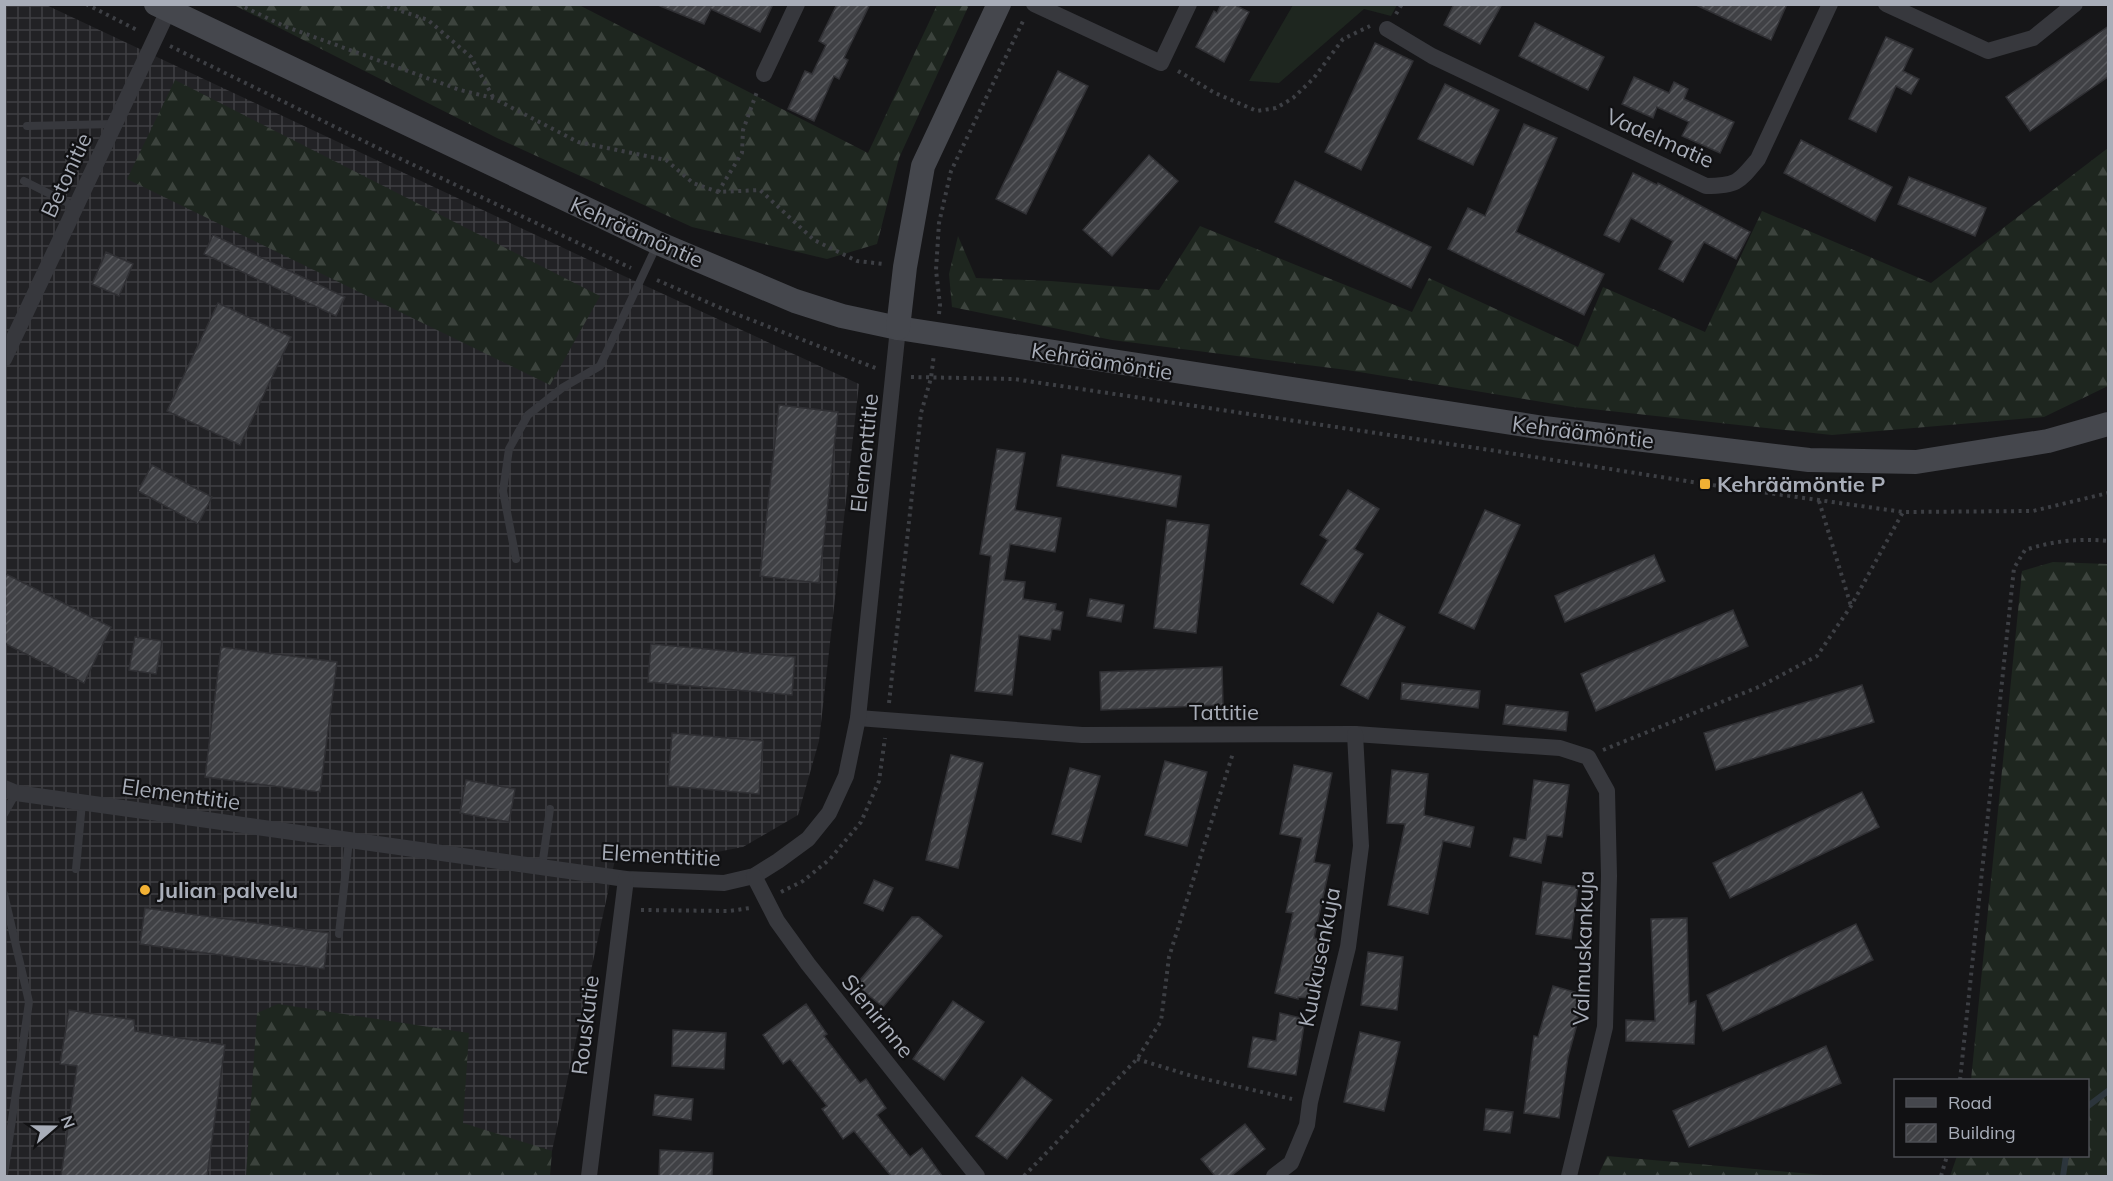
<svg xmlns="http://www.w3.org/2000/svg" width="2113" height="1181" font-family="Mulish,sans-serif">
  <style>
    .industrial { fill: url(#industrial-grid) }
    .green { fill: #1e261f }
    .forest { fill: url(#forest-firs) }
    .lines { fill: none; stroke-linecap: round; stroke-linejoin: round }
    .stream { stroke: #2c353c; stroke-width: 6 }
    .building { fill: url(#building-hatch); stroke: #303034; stroke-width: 1.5 }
    .path { stroke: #3d3f44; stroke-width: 4; stroke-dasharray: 3 4.5; stroke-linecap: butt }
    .lane { stroke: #37383d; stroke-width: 8 }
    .street { stroke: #37383d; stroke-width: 16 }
    .secondary { stroke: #45474d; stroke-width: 24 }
    .poi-dot { fill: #f2b134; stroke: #111113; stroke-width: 2 }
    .labels { text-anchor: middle; stroke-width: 4.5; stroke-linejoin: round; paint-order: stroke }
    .street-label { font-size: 22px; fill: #a8adb8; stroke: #111113 }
    .poi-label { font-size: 22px; font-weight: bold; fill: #a8adb8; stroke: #111113; text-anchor: start }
  </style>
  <defs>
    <pattern id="industrial-grid" width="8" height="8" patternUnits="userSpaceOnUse" patternTransform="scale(1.5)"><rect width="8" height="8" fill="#222225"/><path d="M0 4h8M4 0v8" fill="none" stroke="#3f3f43"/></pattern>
    <pattern id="forest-firs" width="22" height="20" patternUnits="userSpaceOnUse" patternTransform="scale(1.5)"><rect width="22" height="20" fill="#1e261f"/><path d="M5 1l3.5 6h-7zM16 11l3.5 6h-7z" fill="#3c433d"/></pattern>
    <pattern id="building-hatch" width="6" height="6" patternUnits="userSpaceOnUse" patternTransform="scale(1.5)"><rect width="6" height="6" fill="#404145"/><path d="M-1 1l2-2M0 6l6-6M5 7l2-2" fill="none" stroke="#595a5e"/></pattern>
  </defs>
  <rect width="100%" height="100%" fill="#161618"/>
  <path class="industrial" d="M 44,4 L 587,259 L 859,384 L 819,741 L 798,815 L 743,847 L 691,857 L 616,855 L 552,1151 L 414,1144 L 409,1176 L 5,1176 L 4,5 Z"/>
  <path class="green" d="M 1293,5 L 1293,4 L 1397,5 L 1391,16 L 1364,9 L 1279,83 L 1249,81 Z"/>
  <g class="forest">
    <path d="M 234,5 L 579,5 L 868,153 L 937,5 L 969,5 L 899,158 L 877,244 L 827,259 L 692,227 L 497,138 Z"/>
    <path d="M 175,80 L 600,296 L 550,385 L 127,179 Z"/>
    <path d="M 2108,148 L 2108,386 L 2044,417 L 1832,435 L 1573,407 L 1347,370 L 1112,340 L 952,307 L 949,274 L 958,236 L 976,278 L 1051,281 L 1159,290 L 1200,226 L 1412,312 L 1429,278 L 1578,347 L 1603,287 L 1705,332 L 1762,211 L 1931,283 Z"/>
    <path d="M 2053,562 L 2108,564 L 2108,1176 L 1950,1176 L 1957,1156 L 2088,1156 L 2088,1080 L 1971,1080 L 2022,571 Z"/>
    <path d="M 278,1004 L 469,1033 L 463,1123 L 552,1151 L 550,1176 L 246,1176 L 257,1013 Z"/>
    <path d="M 1607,1156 L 1834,1176 L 1598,1176 Z"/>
  </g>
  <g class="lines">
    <g class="stream">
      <path d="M 2088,1106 L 2108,1091"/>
      <path d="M 2063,1176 L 2066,1156"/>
    </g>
  </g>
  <g class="building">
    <path d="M 714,4 L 773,4 L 760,32 L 711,9 L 704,24 L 658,5 Z"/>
    <path d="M 837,4 L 870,4 L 844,58 L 848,60 L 839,79 L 834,76 L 814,121 L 788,109 L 805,71 L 812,74 L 826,45 L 819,41 Z"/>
    <path d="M 1221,4 L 1233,4 L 1249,12 L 1224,62 L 1196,47 L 1214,11 L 1217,13 Z"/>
    <path d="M 1454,4 L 1502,4 L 1480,44 L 1444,25 Z"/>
    <path d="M 1694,4 L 1787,4 L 1771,40 Z"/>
    <path d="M 1535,23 L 1604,57 L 1588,90 L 1519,56 Z"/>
    <path d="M 2109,26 L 2109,76 L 2030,131 L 2006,97 Z"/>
    <path d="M 1886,37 L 1913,49 L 1903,71 L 1919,79 L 1911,94 L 1896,86 L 1876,132 L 1849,119 Z"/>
    <path d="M 1375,43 L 1413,61 L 1361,170 L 1325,152 Z"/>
    <path d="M 1058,71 L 1088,86 L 1026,214 L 996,199 Z"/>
    <path d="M 1634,77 L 1669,93 L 1674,82 L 1688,89 L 1684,99 L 1734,122 L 1720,153 L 1682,136 L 1689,122 L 1657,107 L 1653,118 L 1622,104 Z"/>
    <path d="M 1445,84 L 1499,110 L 1473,165 L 1418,139 Z"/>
    <path d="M 1524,124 L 1557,138 L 1516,232 L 1604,274 L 1584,315 L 1448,249 L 1468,208 L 1485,216 Z"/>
    <path d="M 1801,140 L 1892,187 L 1875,221 L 1784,173 Z"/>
    <path d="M 1149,155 L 1178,181 L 1112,256 L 1083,230 Z"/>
    <path d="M 1633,173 L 1657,185 L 1658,183 L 1750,232 L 1736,259 L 1704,242 L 1683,282 L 1659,269 L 1673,241 L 1631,218 L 1619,242 L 1604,235 Z"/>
    <path d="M 1909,177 L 1986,208 L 1975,236 L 1898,204 Z"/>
    <path d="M 1295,181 L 1431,247 L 1411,288 L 1275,222 Z"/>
    <path d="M 213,235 L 345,297 L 336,316 L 204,254 Z"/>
    <path d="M 106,252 L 133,264 L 119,296 L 92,284 Z"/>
    <path d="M 218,303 L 291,337 L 240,445 L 167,411 Z"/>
    <path d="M 779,405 L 838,412 L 819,583 L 760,576 Z"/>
    <path d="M 997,449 L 1025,453 L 1015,510 L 1061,518 L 1055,552 L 1010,544 L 1004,580 L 1025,582 L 1023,599 L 1056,604 L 1055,610 L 1063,612 L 1060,630 L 1052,629 L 1050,640 L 1019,635 L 1012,695 L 975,691 L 991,556 L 980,554 Z"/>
    <path d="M 1062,455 L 1181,476 L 1176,507 L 1057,486 Z"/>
    <path d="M 152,465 L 212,497 L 198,524 L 138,491 Z"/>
    <path d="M 1348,490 L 1379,509 L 1354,549 L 1363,554 L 1333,603 L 1301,584 L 1328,540 L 1320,535 Z"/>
    <path d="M 1485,510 L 1520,525 L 1474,629 L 1439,613 Z"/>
    <path d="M 1167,520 L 1209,525 L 1196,633 L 1154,628 Z"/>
    <path d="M 1654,555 L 1665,581 L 1565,622 L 1555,596 Z"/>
    <path d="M 4,573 L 111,627 L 84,683 L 4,643 Z"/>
    <path d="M 1090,599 L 1124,605 L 1121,622 L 1087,616 Z"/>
    <path d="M 1733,610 L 1748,646 L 1596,711 L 1581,674 Z"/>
    <path d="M 1378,613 L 1405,627 L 1368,699 L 1341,685 Z"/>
    <path d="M 135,637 L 162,641 L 156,674 L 129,670 Z"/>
    <path d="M 651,644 L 795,657 L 792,695 L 648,682 Z"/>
    <path d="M 221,647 L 337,662 L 320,792 L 205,777 Z"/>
    <path d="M 1222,667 L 1223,705 L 1101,710 L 1100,672 Z"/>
    <path d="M 1402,683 L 1480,691 L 1478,708 L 1401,699 Z"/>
    <path d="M 1862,685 L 1874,722 L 1716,770 L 1704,733 Z"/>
    <path d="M 1506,705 L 1568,712 L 1566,731 L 1503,724 Z"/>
    <path d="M 672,733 L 763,741 L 759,794 L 668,786 Z"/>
    <path d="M 951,755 L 983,763 L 958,868 L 926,860 Z"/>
    <path d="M 1165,761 L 1207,772 L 1187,846 L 1145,835 Z"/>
    <path d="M 1294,765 L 1332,773 L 1314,862 L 1330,865 L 1314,938 L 1322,940 L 1309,998 L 1298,997 L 1298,999 L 1275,993 L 1293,913 L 1286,912 L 1302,838 L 1280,834 Z"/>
    <path d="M 1070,768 L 1100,776 L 1081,842 L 1052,834 Z"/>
    <path d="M 1392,770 L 1428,774 L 1424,815 L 1474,827 L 1470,847 L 1443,841 L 1428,914 L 1388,905 L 1405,824 L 1387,823 Z"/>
    <path d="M 466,780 L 515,789 L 509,822 L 460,813 Z"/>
    <path d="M 1534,780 L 1569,785 L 1562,837 L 1547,835 L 1541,863 L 1510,856 L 1514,838 L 1526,840 Z"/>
    <path d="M 1862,792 L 1879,827 L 1730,898 L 1713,863 Z"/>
    <path d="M 874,880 L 893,888 L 883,911 L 864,903 Z"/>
    <path d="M 1543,882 L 1578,887 L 1571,939 L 1536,934 Z"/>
    <path d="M 145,908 L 329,933 L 324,969 L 140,944 Z"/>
    <path d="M 912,917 L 919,917 L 942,936 L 883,1007 L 856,985 Z"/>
    <path d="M 1687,918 L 1689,1004 L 1696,1001 L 1694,1044 L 1626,1041 L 1626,1020 L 1655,1021 L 1651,919 Z"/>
    <path d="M 1856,924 L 1873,960 L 1723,1031 L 1707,995 Z"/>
    <path d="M 1368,952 L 1403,957 L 1397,1010 L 1361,1005 Z"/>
    <path d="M 1553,986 L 1585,995 L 1568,1057 L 1559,1118 L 1524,1113 L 1534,1036 L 1538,1037 Z"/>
    <path d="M 953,1001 L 984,1022 L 944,1080 L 913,1059 Z"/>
    <path d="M 806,1004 L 827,1034 L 824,1036 L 860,1083 L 866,1079 L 886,1108 L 877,1115 L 890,1132 L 910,1157 L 922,1148 L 942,1176 L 891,1176 L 854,1131 L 843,1139 L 822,1109 L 827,1106 L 790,1059 L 783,1064 L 763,1035 Z"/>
    <path d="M 69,1010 L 134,1020 L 135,1031 L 225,1045 L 207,1176 L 61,1176 L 77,1066 L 60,1064 Z"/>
    <path d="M 1280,1013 L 1305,1019 L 1296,1075 L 1248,1067 L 1253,1037 L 1276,1041 Z"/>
    <path d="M 673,1030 L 726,1033 L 724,1069 L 672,1066 Z"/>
    <path d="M 1360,1032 L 1400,1042 L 1384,1111 L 1344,1102 Z"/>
    <path d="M 1826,1046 L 1841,1083 L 1689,1147 L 1673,1111 Z"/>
    <path d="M 1022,1077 L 1052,1100 L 1007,1159 L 976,1136 Z"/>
    <path d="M 655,1095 L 693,1099 L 691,1120 L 653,1115 Z"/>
    <path d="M 1486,1109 L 1513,1112 L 1510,1133 L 1484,1130 Z"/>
    <path d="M 1245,1124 L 1265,1149 L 1231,1176 L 1215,1176 L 1201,1159 Z"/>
    <path d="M 660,1150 L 713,1153 L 712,1176 L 659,1176 Z"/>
  </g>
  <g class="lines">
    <g class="path">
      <path d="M 86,4 L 139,31"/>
      <path d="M 238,4 L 284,26 L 460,90 L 493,98 L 578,142 L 666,160 L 693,183 L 718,192 L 760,190 L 814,240 L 857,261 L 884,264"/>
      <path d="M 380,4 L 428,20 L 471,57 L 493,97"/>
      <path d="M 1396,14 L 1402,4"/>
      <path d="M 170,46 L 382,150 L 631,268"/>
      <path d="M 1178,71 L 1215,93 L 1257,111 L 1276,108 L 1293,98 L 1313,79 L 1343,39 L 1370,26"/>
      <path d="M 718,192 L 742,153 L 743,130 L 758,89"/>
      <path d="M 657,280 L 723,309 L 878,369"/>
      <path d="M 939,314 L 940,305 L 936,270 L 939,223 L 951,171 L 1024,19"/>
      <path d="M 911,377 L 1014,379 L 1490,450 L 1705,484 L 1903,512 L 2033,511 L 2108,493"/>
      <path d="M 1819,501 L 1851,606"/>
      <path d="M 889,703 L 921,413 L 931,378 L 934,354"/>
      <path d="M 1603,750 L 1761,686 L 1817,656 L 1851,606 L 1903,512"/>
      <path d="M 781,892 L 803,881 L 830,859 L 861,822 L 879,781 L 885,738"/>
      <path d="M 641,910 L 729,911 L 750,908"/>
      <path d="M 1137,1059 L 1192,1076 L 1292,1099"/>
      <path d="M 1960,1080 L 2014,568 L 2025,550 C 2052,541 2080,538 2108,541"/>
      <path d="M 1024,1176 L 1137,1059 L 1161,1021 L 1169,957 L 1233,753"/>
      <path d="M 1941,1176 L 1947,1156"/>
    </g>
    <g class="lane">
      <path d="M 27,126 L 115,124"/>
      <path d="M 24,181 L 76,207"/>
      <path d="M 516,559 L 503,491 L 509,449 L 528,415 L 562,388 L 600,366 L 657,245"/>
      <path d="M 4,814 L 16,793"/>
      <path d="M 542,867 L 550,809"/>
      <path d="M 76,869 L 82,803"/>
      <path d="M 4,894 L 29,1002 L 4,1175"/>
      <path d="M 339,934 L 349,840"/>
    </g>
    <g class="street">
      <path d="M 1034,4 L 1161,63 L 1189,4"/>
      <path d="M 1886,4 L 1988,51 L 2033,38 L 2075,4"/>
      <path d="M 1387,29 L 1432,56 L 1706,186 C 1737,186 1739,182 1758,159 L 1830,4"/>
      <path d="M 764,74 L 797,4"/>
      <path d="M 4,359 L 168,11"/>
      <path d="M 858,718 L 1082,735 L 1355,734 L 1560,748 L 1588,757 L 1607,791 L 1609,876 L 1605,1027 L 1569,1176"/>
      <path d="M 4,788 L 16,793 L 626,879 L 724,883 L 754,876 L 778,861 L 808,839 L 829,813 L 846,776 L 858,718 L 898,328"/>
      <path d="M 754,876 L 777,921 L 808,964 L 977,1176"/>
      <path d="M 589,1176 L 626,879"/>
      <path d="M 1274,1176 L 1291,1163 L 1307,1125 L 1310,1102 L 1348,947 L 1361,846 L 1355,734"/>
    </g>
    <g class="secondary">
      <path d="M 156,4 L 658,243 L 795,301 L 842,316 L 898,328 L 1544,428 L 1809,460 L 1916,462 L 2048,441 L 2108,424"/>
      <path d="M 898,328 L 905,267 L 923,166 L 999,4"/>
    </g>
  </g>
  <g class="poi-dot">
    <rect x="1699" y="478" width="12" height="12" rx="3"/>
    <circle cx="145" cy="890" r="6"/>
  </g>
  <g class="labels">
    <g class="street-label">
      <text transform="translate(1660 138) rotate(24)" y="8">Vadelmatie</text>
      <text transform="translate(66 175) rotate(-65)" y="8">Betonitie</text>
      <text transform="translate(637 232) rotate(24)" y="8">Kehräämöntie</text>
      <text transform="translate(1102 361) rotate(9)" y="8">Kehräämöntie</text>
      <text transform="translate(1583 432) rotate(7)" y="8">Kehräämöntie</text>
      <text transform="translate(864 453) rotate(-84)" y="8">Elementtitie</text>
      <text x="1224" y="720">Tattitie</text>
      <text transform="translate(181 794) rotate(8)" y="8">Elementtitie</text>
      <text transform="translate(661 855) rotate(3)" y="8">Elementtitie</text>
      <text transform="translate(1583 948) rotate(-88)" y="8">Valmuskankuja</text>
      <text transform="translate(1319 957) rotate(-79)" y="8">Kuukusenkuja</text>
      <text transform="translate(878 1016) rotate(51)" y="8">Sienirinne</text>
      <text transform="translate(585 1025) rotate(-83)" y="8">Rouskutie</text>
    </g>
    <g class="poi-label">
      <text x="1717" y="492">Kehräämöntie P</text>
      <text x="157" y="898">Julian palvelu</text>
    </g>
  </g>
  <rect width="2113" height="1181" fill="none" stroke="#a8adb8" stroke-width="12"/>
  <rect x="1894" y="1079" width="195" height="78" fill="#111113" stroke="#4d4f55" stroke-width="1.5"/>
  <rect x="1906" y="1098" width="30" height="9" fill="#45474d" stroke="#4d4f55" stroke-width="1.5"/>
  <text x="1948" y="1109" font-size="18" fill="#a8adb8">Road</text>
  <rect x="1906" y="1124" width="30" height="18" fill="url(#building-hatch)" stroke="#4d4f55" stroke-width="1.5"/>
  <text x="1948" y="1139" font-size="18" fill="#a8adb8">Building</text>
  <g transform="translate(54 1127) rotate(70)" stroke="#111113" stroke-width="4.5" paint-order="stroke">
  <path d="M0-4.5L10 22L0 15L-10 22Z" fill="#a8adb8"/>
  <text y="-9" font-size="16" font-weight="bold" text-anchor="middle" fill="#a8adb8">N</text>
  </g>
</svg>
